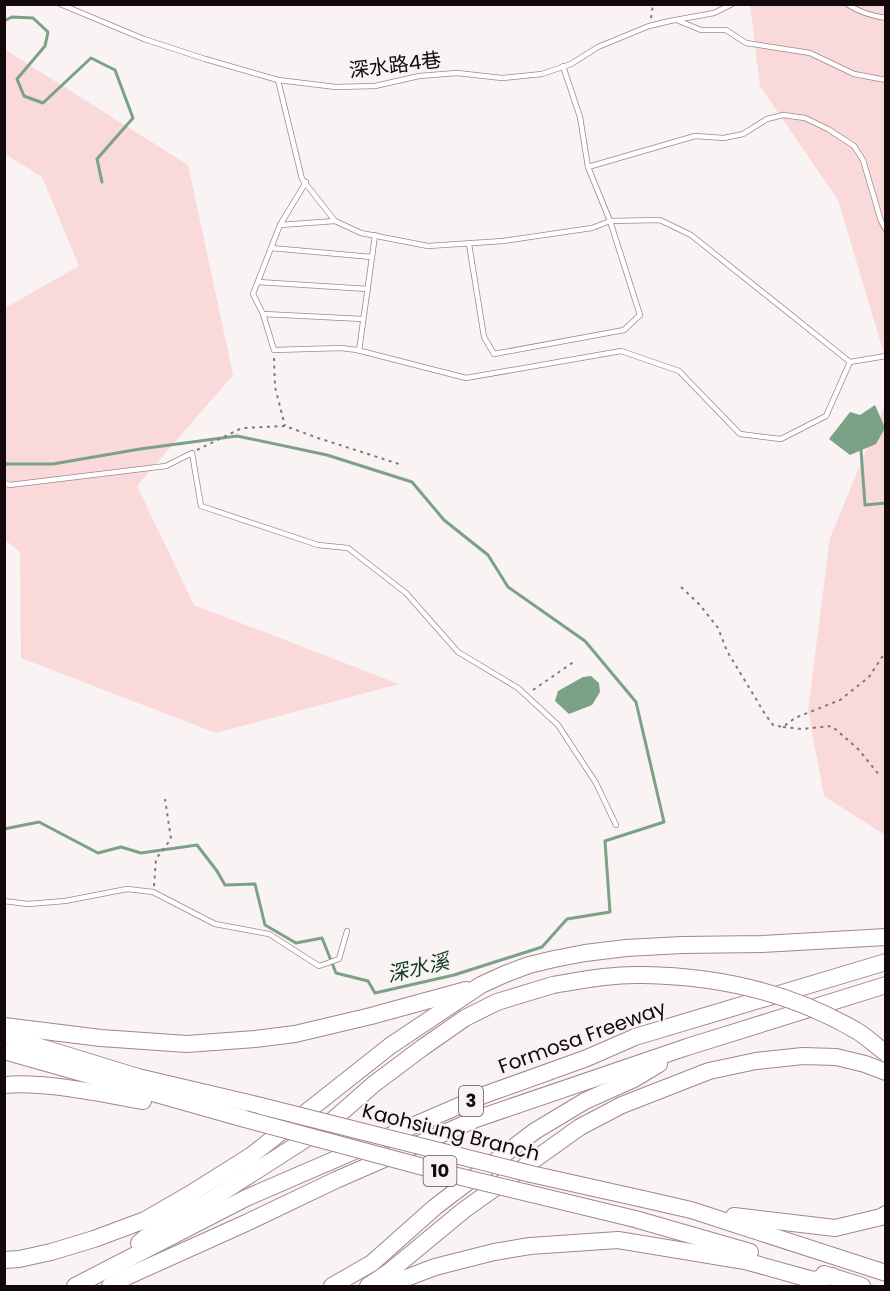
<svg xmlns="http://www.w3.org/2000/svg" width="890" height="1291" font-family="Poppins,'Noto Sans TC',sans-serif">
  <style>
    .green { fill: #fad9da }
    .water { fill: #7ba186 }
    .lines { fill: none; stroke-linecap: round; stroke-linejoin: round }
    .stream { stroke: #7ba186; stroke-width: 3 }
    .lane-casing { stroke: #a48687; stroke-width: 6 }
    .highway-casing { stroke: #a48687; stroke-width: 18 }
    .path { stroke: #817879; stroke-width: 2; stroke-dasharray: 3 4.5; stroke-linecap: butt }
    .lane { stroke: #fff; stroke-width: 4.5 }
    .highway { stroke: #fff; stroke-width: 16 }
    .highway-bridge-casing { stroke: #a48687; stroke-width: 18; stroke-linecap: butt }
    .highway-bridge { stroke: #fff; stroke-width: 16 }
    .labels { text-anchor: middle; stroke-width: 4.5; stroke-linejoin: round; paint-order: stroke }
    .shield { fill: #faf3f3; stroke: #584f50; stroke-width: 1.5 }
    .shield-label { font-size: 18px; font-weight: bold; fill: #13090a }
    .street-label { font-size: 20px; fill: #13090a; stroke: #faf3f3 }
    .water-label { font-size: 21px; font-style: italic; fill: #124125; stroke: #faf3f3 }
  </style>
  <rect width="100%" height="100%" fill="#faf3f3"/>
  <g class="green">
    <path d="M 750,5 L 885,5 L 885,357 L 838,200 L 760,86 Z"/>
    <path d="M 4,49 L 188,165 L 233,375 L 137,486 L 194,605 L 399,684 L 216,733 L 21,658 L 20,552 L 4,539 L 5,308 L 79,266 L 42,177 L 5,154 Z"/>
    <path d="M 885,405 L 885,835 L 824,796 L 808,710 L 830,538 Z"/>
  </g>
  <g class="water">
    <path d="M 875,405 L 885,428 L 876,444 L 850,455 L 829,439 L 850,412 L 860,415 Z"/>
    <path d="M 591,676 L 599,683 L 600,692 L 592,705 L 569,714 L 555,701 L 558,691 L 583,677 Z"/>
  </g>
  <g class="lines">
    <g class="stream">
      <path d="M 4,21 L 12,17 L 33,18 L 48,32 L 45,46 L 17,79 L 24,96 L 43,103 L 91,58 L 115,70 L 133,118 L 97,159 L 102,182"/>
      <path d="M 861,450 L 865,505 L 886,503"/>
      <path d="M 4,464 L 53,464 L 140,449 L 237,436 L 327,455 L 412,482 L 444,520 L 488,555 L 508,587 L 585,641 L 636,702 L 664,822 L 605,841 L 610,912 L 567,919 L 542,947 L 454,975 L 375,993 L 368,981 L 336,973 L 322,938 L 296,943 L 265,925 L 255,884 L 225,885 L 217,871 L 197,845 L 141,853 L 121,847 L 98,853 L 39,822 L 4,829"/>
    </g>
    <defs>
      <g id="lane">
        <path d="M 60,4 L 144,39 L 205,59 L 278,80 L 336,87 L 375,86 L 419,76 L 457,73 L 502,78 L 542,74 L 571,64 L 598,47 L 649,26 L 670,21 L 714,13 L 732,4"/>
        <path d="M 847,4 C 859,12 872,16 886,18"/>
        <path d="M 679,21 L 701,30 L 726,30 L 746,43 L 810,53 L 854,74 L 886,80"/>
        <path d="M 563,66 L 580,117 L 588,167 L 610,221 L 660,220 L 691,235 L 850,362"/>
        <path d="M 278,80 L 302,179 L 335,221 L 361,233 L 428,246 L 503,241 L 592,228 L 610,221 L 640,315 L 624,330 L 494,354 L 484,337 L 469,244"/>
        <path d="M 588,167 L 695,136 L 724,138 L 743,134 L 767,119 L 783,115 L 805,118 L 828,129 L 854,146 L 863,160 L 881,221 L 886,230"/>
        <path d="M 306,182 L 280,225 L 253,294 L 263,314 L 274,350 L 341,348 L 357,350 L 466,378 L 621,351 L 679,371 L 740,434 L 781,439 L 826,416 L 850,362 L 886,356"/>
        <path d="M 280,225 L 335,221"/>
        <path d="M 271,248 L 372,257 L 359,351"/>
        <path d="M 372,257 L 375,235"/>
        <path d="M 258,282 L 368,289"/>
        <path d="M 263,314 L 363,319"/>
        <path d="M 4,483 L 10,485 L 166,466 L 192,453 L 201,506 L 318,545 L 348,548 L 406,593 L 458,652 L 518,688 L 558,725 L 596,783 L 616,825"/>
        <path d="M 4,901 L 28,904 L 65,901 L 127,889 L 153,892 L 215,924 L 269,934 L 319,966 L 339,959 L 347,931"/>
      </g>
      <g id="highway">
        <path d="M 4,1026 L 101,1038 L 187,1044 L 255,1039 L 295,1034 L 371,1016 L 466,990"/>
        <path d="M 4,1034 L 40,1047 L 138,1077 L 261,1106"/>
        <path d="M 4,1051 L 245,1119"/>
        <path d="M 4,1085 C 47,1081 101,1094 143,1101"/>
        <path d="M 643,1199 L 691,1210 L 886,1273"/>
        <path d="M 734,1216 L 835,1228 L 881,1217 L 886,1214"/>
        <path d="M 635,1219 L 750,1252"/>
        <path d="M 139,1243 L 146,1237 L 209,1201 L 326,1126 L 374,1084 L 422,1048 L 465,1018 L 497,1002 L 553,985"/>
        <path d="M 4,1260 L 19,1259 L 51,1252 L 94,1239 L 145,1220 L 190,1194 L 252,1155 L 390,1046 L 481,985 L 505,974 L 529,965 L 554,959 L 585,953 L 626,948 L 682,945 L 762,944 L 886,937"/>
        <path d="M 824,1274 L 862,1286"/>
        <path d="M 75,1286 L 246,1198 L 484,1095 L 587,1058 L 635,1037 L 886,962"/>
        <path d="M 110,1286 L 126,1277 L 246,1223 L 336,1180 L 476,1119 L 687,1047 L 886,985"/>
        <path d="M 332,1286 L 372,1263 L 435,1207 L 535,1131 L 585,1101 L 634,1079 L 659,1064"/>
        <path d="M 368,1286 L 389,1272 L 464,1210 L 580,1127 L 622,1105 L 709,1071 L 756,1061 L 803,1056 L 836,1057 L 865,1064 L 886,1072"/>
        <path d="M 385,1286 L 435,1267 L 494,1252 L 530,1246 L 618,1240 L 745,1261 L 813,1280 L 832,1276"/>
      </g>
    </defs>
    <use href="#lane" class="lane-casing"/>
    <use href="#highway" class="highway-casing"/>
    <g class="path">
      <path d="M 651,18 L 653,4"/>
      <path d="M 274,358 L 275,387 L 285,426"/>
      <path d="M 197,450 L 242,428 L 285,426 L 318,438 L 399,464"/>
      <path d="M 681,587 L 700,605 L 718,628 L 727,651 L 765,714 L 773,725 L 783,727 L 795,718 L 840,700 L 869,677 L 886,651"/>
      <path d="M 533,690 L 575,661"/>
      <path d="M 783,727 L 802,729 L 832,726 L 859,750 L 880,776"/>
      <path d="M 154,886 L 156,859 L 171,839 L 165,799"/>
    </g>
    <use href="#lane" class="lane"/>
    <use href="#highway" class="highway"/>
    <defs>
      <g id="highway-bridge">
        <path d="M 553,985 C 583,980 613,974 643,975 C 718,976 792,993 857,1031 C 867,1037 876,1046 886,1053"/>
        <path d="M 261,1106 L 531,1174 L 643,1199"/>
        <path d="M 245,1119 L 453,1175 L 635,1219"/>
      </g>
    </defs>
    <use href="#highway-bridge" class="highway-bridge-casing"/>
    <use href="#highway-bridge" class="highway-bridge"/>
  </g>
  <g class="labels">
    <g class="shield">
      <rect x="459" y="1086" width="24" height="30" rx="4.5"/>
      <rect x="423.5" y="1156" width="33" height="30" rx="4.5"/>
    </g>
    <g class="shield-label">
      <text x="471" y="1107">3</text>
      <text x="440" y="1177">10</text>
    </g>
    <g class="street-label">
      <text transform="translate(395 65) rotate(-7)" y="7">深水路4巷</text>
      <text transform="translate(582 1037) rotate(-20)" y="7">Formosa Freeway</text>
      <text transform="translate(451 1132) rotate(14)" y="7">Kaohsiung Branch</text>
    </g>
    <g class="water-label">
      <text transform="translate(418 968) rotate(-13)" y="7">深水溪</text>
    </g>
  </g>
  <rect width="890" height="1291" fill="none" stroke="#13090a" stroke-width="12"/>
</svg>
